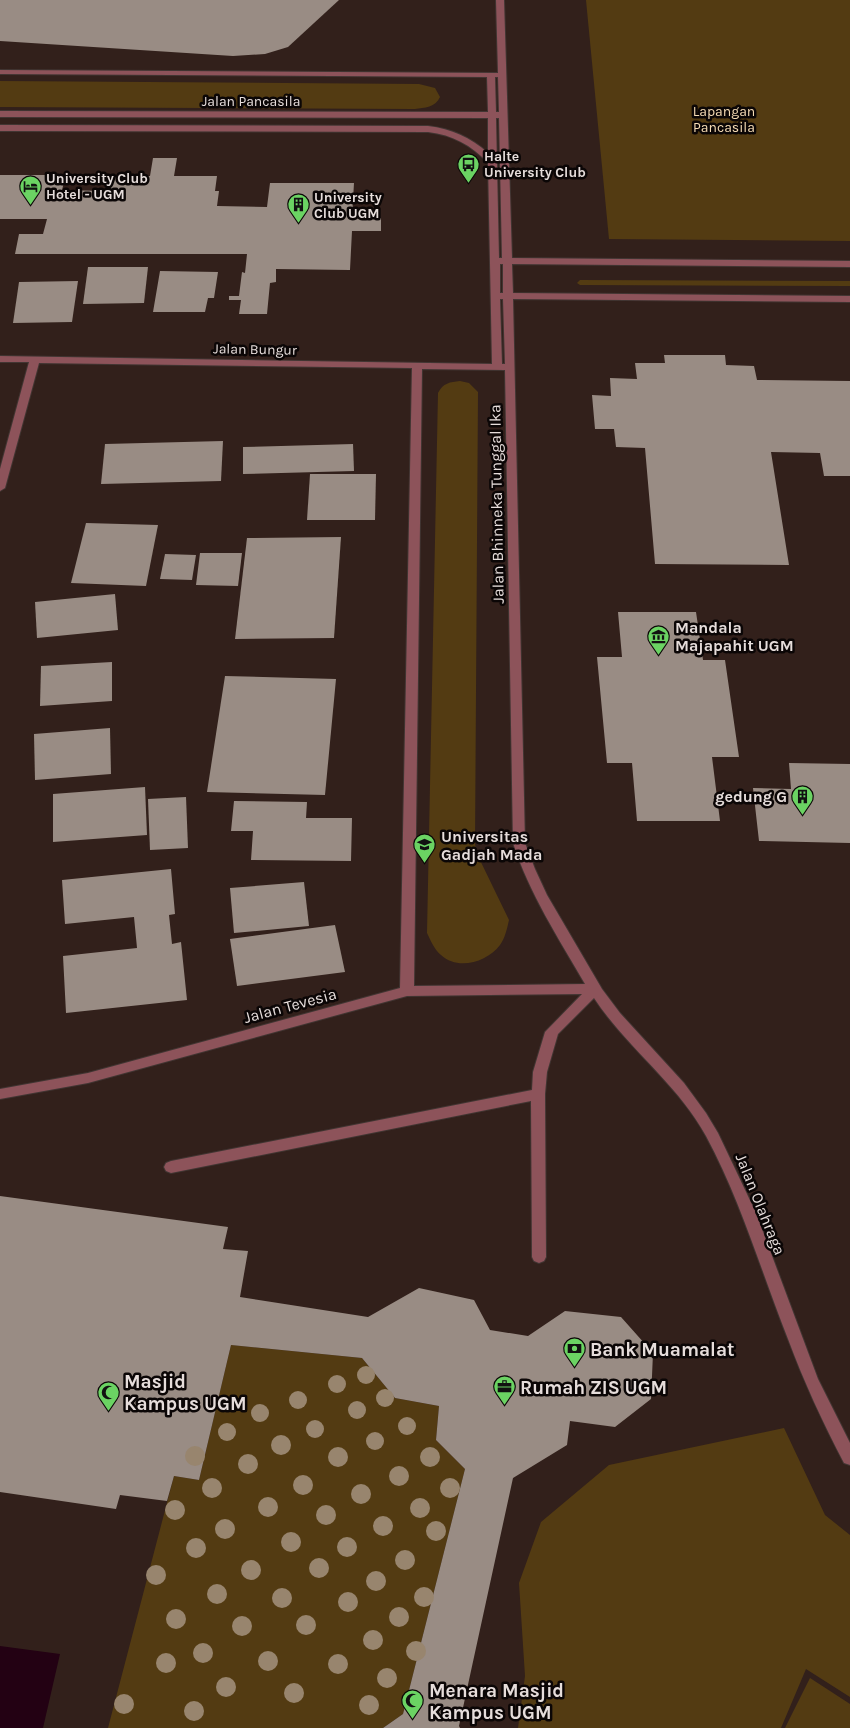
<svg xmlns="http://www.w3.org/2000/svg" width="850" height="1728" font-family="Karla,sans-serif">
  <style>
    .built { fill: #32201b }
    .green { fill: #533b12 }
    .water { fill: #230113 }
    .building { fill: #998c84 }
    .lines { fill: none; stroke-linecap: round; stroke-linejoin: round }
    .minor-casing { stroke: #413532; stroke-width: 2 }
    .minor { fill: #8d535a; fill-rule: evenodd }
    .tree { fill: #98856e }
    .labels { text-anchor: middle; stroke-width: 5; stroke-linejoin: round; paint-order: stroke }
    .far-street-label { font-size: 14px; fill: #e6dddb; stroke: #0b0606 }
    .far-park-label { font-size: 14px; fill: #f6dcb5; stroke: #0b0606 }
    .far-poi-label { font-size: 14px; font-weight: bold; fill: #e6dddb; stroke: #0b0606; text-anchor: start }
    .street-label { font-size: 16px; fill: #e6dddb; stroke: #0b0606 }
    .poi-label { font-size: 16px; font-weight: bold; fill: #e6dddb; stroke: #0b0606; text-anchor: start }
    .near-poi-label { font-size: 19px; font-weight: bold; fill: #e6dddb; stroke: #0b0606; text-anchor: start }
  </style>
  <rect width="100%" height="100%" fill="#261a17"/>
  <rect class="built" x="0" y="0" width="850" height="1728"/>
  <g class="green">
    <path d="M 586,0 L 850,0 L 850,241 L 609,239 Z"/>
    <path d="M 0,81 L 419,84 L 435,88 L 440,97 C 436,107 424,108 415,109 L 0,107 Z"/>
    <path d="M 580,280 L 850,281 L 850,286 L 580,285 L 577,283 Z"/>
    <path d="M 460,381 L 469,383 L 478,392 L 475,844 L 477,854 L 509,920 C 507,929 505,938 500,945 C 487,962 458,971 441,955 C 434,949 431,941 427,933 L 438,393 C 443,383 450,382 460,381 Z"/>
    <path d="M 231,1345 L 362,1358 L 395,1398 L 439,1406 L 436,1440 L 465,1469 L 403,1714 L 383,1728 L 108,1728 L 174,1476 L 199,1480 Z"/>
    <path d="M 784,1428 L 825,1515 L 850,1535 L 850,1697 L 806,1669 L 781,1728 L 518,1728 L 525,1676 L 519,1583 L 541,1522 L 609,1465 Z"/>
    <path d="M 810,1678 L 850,1704 L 850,1728 L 785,1728 Z"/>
  </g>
  <path class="water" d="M 0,1646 L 60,1654 L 43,1728 L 0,1728 Z"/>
  <g class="building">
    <path d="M 0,0 L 339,0 L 288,47 L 265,54 L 233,56 L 0,41 Z"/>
    <path d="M 153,158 L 177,158 L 174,176 L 217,176 L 215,191 L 219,191 L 217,206 L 267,207 L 270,183 L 354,183 L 352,217 L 381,218 L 381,231 L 352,231 L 350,270 L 276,269 L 276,282 L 270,283 L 267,314 L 239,314 L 241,300 L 229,300 L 229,296 L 239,296 L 242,272 L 245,273 L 247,254 L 15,254 L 19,234 L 43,234 L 47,219 L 0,219 L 0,175 L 66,175 L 62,190 L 106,191 L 109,176 L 150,176 Z"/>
    <path d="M 88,267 L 148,267 L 144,303 L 83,304 Z"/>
    <path d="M 160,271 L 218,272 L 214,298 L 208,298 L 205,312 L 153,312 Z"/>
    <path d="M 78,281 L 72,322 L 13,323 L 19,282 Z"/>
    <path d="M 664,355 L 725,355 L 726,365 L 754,366 L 757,380 L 850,381 L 850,476 L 824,476 L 820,453 L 771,452 L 789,565 L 655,564 L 645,448 L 616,447 L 614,429 L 595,429 L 592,395 L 611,396 L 610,378 L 637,379 L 635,363 L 665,363 Z"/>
    <path d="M 223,441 L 221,481 L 101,484 L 105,444 Z"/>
    <path d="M 353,444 L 354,471 L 243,474 L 243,447 Z"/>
    <path d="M 310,474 L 376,474 L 375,520 L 307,520 Z"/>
    <path d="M 86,523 L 158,525 L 146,586 L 71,583 Z"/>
    <path d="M 341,537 L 334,638 L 235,639 L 247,538 Z"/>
    <path d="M 200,553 L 242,553 L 238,586 L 196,585 Z"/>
    <path d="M 165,554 L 196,555 L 192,580 L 160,579 Z"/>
    <path d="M 115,594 L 118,630 L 37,638 L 35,602 Z"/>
    <path d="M 618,612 L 696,612 L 703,660 L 725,660 L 739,757 L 712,757 L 720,821 L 637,821 L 632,763 L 607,763 L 597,657 L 622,657 Z"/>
    <path d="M 112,662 L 112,701 L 40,706 L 41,666 Z"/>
    <path d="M 225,676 L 336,679 L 325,795 L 207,792 Z"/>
    <path d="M 110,728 L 111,774 L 35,780 L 34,734 Z"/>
    <path d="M 789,763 L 850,764 L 850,843 L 759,841 L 753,788 L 791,789 Z"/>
    <path d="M 145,787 L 147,835 L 53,842 L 53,794 Z"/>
    <path d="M 186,797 L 188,848 L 150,850 L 148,799 Z"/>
    <path d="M 234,801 L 307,802 L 306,818 L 352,818 L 351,861 L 251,860 L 253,831 L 231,831 Z"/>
    <path d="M 171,869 L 175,914 L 169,915 L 172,944 L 181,942 L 187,1000 L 66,1013 L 63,956 L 137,948 L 134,917 L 65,924 L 62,880 Z"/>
    <path d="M 304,882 L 309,926 L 234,933 L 230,888 Z"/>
    <path d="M 335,925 L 345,972 L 237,986 L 230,939 Z"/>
    <path d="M 0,1196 L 228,1227 L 223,1249 L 248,1251 L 240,1297 L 368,1317 L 419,1288 L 474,1300 L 490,1330 L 528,1336 L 565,1311 L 621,1317 L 653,1353 L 651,1399 L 615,1427 L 570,1421 L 567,1445 L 513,1478 L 459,1726 L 460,1728 L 383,1728 L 403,1714 L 465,1469 L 436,1440 L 439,1406 L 395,1398 L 362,1358 L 231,1345 L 199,1480 L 174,1476 L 167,1501 L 120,1495 L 116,1509 L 0,1492 Z"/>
  </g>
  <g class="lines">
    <defs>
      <path id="minor" d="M 496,0 L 504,0 L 512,258 L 850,261 L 850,267 L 512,264 L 513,293 L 850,296 L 850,302 L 513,299 L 525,843 L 535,869 L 547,895 L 602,989 L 620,1013 L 684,1083 L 706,1113 L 718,1133 L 756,1213 L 818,1379 L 850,1443 L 850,1465 L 844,1463 C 823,1423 804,1382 788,1339 C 761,1271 741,1201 706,1136 C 677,1083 627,1048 594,998 L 558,1034 L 547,1072 L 545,1094 L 546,1257 L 544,1261 L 539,1263 L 534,1261 L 532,1257 L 531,1101 L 171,1173 L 166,1171 L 164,1167 L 166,1163 L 171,1161 L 532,1090 L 533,1072 L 545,1032 L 582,994 L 407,996 L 88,1083 L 0,1099 L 0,1089 L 88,1073 L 400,988 L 412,368 L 39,363 L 5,488 L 0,491 L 0,469 L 29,362 L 0,362 L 0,356 L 492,364 L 488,163 C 471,145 453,135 428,132 L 0,131 L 0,125 L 428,126 C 452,129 470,137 488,153 L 488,118 L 0,117 L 0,111 L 488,112 L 487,77 L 0,74 L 0,70 L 498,73 ZM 495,77 L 498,77 L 499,112 L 496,112 ZM 496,118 L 499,118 L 502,258 L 499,258 ZM 500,264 L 503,264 L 503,293 L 500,293 ZM 500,299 L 503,299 L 505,364 L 502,364 ZM 422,369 L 505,370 L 513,843 C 529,893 559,939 585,984 L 414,986 Z"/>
    </defs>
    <use href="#minor" class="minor-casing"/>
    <use href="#minor" class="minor"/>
  </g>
  <g class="tree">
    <circle cx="366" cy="1375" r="9"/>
    <circle cx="337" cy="1384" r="9"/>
    <circle cx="385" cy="1398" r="9"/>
    <circle cx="298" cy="1400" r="9"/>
    <circle cx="357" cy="1410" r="9"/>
    <circle cx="260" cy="1413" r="9"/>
    <circle cx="407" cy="1426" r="9"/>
    <circle cx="315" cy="1429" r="9"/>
    <circle cx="227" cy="1432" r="9"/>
    <circle cx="375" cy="1441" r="9"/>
    <circle cx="281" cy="1445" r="10"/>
    <circle cx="195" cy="1456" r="10"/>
    <circle cx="338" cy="1457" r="10"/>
    <circle cx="430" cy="1457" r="10"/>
    <circle cx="248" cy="1464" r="10"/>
    <circle cx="399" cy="1476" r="10"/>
    <circle cx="303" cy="1485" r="10"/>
    <circle cx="212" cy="1488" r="10"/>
    <circle cx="450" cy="1488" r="10"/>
    <circle cx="361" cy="1494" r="10"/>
    <circle cx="268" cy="1507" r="10"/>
    <circle cx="420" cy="1508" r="10"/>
    <circle cx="175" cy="1510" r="10"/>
    <circle cx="326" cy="1515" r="10"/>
    <circle cx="383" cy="1526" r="10"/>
    <circle cx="225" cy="1529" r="10"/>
    <circle cx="436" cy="1531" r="10"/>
    <circle cx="291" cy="1542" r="10"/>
    <circle cx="347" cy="1547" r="10"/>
    <circle cx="196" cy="1548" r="10"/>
    <circle cx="405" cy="1560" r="10"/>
    <circle cx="319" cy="1568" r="10"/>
    <circle cx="251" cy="1570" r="10"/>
    <circle cx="156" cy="1575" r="10"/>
    <circle cx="376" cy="1581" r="10"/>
    <circle cx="217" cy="1594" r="10"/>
    <circle cx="424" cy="1597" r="10"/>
    <circle cx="282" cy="1598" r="10"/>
    <circle cx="348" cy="1602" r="10"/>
    <circle cx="399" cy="1617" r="10"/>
    <circle cx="176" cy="1619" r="10"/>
    <circle cx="306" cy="1625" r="10"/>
    <circle cx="242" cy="1626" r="10"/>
    <circle cx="373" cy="1640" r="10"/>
    <circle cx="416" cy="1651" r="10"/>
    <circle cx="203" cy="1653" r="10"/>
    <circle cx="268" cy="1661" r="10"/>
    <circle cx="166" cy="1663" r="10"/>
    <circle cx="338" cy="1664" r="10"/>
    <circle cx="387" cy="1678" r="10"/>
    <circle cx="226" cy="1687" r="10"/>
    <circle cx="294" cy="1693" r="10"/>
    <circle cx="124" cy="1704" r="10"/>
    <circle cx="369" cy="1705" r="10"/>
    <circle cx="194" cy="1711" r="10"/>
  </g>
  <defs>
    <symbol id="bus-pin" viewBox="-11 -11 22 30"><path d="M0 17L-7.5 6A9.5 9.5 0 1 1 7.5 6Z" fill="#6bd363" stroke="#0b0606"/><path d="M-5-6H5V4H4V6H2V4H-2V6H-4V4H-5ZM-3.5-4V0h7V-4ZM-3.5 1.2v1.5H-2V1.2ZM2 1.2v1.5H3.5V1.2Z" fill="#111"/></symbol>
    <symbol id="hotel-pin" viewBox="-11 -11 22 30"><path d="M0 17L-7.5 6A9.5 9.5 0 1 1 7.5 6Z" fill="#6bd363" stroke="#0b0606"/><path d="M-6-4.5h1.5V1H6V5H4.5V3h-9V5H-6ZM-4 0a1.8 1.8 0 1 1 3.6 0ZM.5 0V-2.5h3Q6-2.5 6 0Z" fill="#111"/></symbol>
    <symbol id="building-pin" viewBox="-11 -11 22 30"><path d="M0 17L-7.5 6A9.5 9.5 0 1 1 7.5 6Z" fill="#6bd363" stroke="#0b0606"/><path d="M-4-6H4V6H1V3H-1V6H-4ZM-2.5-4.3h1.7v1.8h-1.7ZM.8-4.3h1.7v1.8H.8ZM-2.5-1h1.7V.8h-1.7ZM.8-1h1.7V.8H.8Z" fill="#111"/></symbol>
    <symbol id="museum-pin" viewBox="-11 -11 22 30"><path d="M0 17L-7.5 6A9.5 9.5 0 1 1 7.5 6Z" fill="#6bd363" stroke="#0b0606"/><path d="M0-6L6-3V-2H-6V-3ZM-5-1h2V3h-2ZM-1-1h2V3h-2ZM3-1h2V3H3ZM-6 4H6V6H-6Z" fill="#111"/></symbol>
    <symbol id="university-pin" viewBox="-11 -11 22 30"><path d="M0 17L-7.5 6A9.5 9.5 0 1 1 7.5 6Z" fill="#6bd363" stroke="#0b0606"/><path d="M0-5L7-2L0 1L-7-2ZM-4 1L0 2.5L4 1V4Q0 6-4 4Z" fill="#111"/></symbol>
    <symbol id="bank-pin" viewBox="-11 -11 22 30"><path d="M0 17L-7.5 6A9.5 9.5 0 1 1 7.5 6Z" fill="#6bd363" stroke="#0b0606"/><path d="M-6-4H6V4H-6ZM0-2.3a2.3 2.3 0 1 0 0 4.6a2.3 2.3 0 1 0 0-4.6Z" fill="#111"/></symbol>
    <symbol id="office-pin" viewBox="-11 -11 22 30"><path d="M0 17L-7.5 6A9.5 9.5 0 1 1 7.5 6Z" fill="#6bd363" stroke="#0b0606"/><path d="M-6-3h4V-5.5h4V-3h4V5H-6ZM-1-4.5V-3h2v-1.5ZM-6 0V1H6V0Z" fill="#111"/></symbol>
    <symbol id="mosque-pin" viewBox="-11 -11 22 30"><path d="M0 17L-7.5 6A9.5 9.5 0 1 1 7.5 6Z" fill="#6bd363" stroke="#0b0606"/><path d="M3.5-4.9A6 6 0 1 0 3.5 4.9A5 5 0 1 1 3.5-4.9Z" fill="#111"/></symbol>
  </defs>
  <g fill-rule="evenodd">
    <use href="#bus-pin" x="456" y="152" width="25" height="34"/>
    <use href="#hotel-pin" x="18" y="174" width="25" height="34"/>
    <use href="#building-pin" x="286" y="192" width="25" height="34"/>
    <use href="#museum-pin" x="646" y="624" width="25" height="34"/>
    <use href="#building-pin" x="790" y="784" width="25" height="34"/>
    <use href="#university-pin" x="412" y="832" width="25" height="34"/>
    <use href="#bank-pin" x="562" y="1336" width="25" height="34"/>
    <use href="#office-pin" x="492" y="1374" width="25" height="34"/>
    <use href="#mosque-pin" x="96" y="1380" width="25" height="34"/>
    <use href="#mosque-pin" x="400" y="1688" width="25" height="34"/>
  </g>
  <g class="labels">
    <g class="far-street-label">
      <text x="251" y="106">Jalan Pancasila</text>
      <text transform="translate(255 349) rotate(1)" y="5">Jalan Bungur</text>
    </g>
    <g class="far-park-label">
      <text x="724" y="116">Lapangan<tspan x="724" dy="16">Pancasila</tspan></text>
    </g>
    <g class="far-poi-label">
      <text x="484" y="161">Halte<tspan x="484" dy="16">University Club</tspan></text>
      <text x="46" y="183">University Club<tspan x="46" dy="16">Hotel - UGM</tspan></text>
      <text x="314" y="202">University<tspan x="314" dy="16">Club UGM</tspan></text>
    </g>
    <g class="street-label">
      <text transform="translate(496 504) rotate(-91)" y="6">Jalan Bhinneka Tunggal Ika</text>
      <text transform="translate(290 1005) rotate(-15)" y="6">Jalan Tevesia</text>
      <text transform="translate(761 1204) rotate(68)" y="6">Jalan Olahraga</text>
    </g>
    <g class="poi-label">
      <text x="675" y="633">Mandala<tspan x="675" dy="18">Majapahit UGM</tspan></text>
      <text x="787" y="802" text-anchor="end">gedung G</text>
      <text x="441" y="842">Universitas<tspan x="441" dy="18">Gadjah Mada</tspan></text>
    </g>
    <g class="near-poi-label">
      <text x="590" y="1356">Bank Muamalat</text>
      <text x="124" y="1388">Masjid<tspan x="124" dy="22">Kampus UGM</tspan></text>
      <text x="520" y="1394">Rumah ZIS UGM</text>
      <text x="429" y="1697">Menara Masjid<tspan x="429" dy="22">Kampus UGM</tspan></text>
    </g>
  </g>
</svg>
